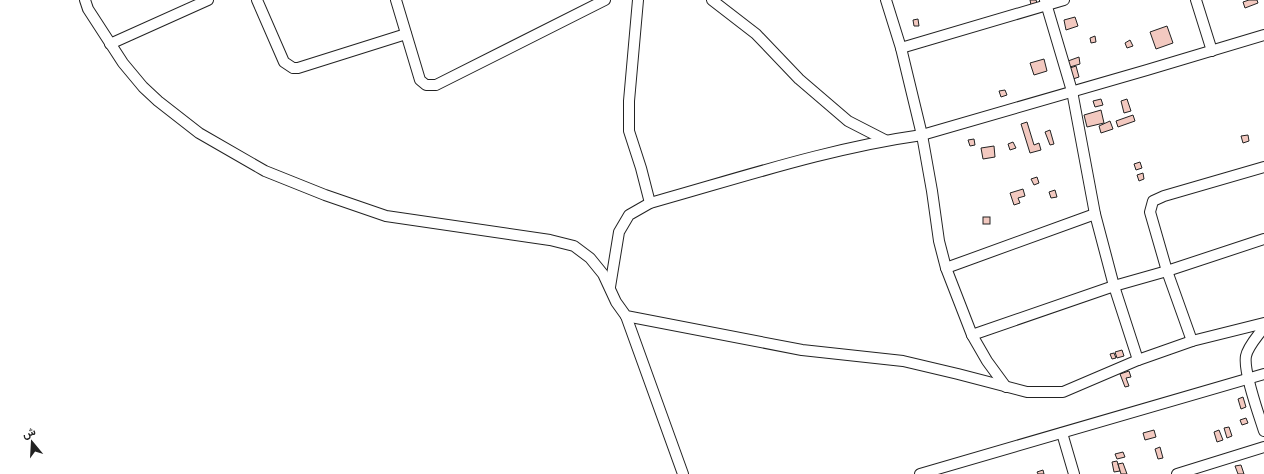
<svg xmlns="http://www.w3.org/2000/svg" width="1264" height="474" font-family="'Fira Sans Condensed',Vazirmatn,sans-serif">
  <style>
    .building { fill: #f3c9c0; stroke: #222 }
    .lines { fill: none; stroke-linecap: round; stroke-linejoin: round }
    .minor-casing { stroke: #222; stroke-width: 12 }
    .minor { stroke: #fff; stroke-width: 10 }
  </style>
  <rect width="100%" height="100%" fill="#fff"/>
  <g class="building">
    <path d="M 1030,0 L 1036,0 L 1037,3 L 1031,5 Z"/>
    <path d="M 1249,0 L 1257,0 L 1258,3 L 1245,8 L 1243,2 Z"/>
    <path d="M 1075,17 L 1078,26 L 1066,30 L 1064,20 Z"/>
    <path d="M 918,19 L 919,26 L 914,26 L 913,20 Z"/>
    <path d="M 1167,26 L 1173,43 L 1156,49 L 1150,32 Z"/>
    <path d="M 1095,36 L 1096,42 L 1091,43 L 1090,38 Z"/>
    <path d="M 1130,40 L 1133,46 L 1127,48 L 1125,43 Z"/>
    <path d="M 1079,57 L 1080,64 L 1070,67 L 1068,61 Z"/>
    <path d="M 1044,59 L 1047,71 L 1034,75 L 1030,63 Z"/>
    <path d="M 1076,66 L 1079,77 L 1073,79 L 1070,68 Z"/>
    <path d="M 1005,90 L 1007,95 L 1001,97 L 999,91 Z"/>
    <path d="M 1101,99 L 1103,105 L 1095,107 L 1093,101 Z"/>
    <path d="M 1127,99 L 1131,111 L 1124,113 L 1121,101 Z"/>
    <path d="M 1101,110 L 1104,123 L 1087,127 L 1084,115 Z"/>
    <path d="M 1133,115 L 1135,121 L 1118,127 L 1116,121 Z"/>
    <path d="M 1110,121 L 1113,129 L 1101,133 L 1099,126 Z"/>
    <path d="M 1027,122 L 1034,145 L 1039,143 L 1041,150 L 1030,153 L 1021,124 Z"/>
    <path d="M 1050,130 L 1054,144 L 1050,145 L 1045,132 Z"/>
    <path d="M 1248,135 L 1249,141 L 1243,143 L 1241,136 Z"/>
    <path d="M 974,139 L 975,145 L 970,146 L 968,140 Z"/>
    <path d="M 1013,142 L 1016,148 L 1010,150 L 1008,144 Z"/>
    <path d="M 994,146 L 995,157 L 983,159 L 981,148 Z"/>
    <path d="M 1140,162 L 1142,168 L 1136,170 L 1134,164 Z"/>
    <path d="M 1143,173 L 1144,179 L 1139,181 L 1137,175 Z"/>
    <path d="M 1037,177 L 1039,183 L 1034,185 L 1031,179 Z"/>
    <path d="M 1023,189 L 1025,196 L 1018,198 L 1020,203 L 1014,205 L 1010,193 Z"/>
    <path d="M 1055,190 L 1057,197 L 1051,198 L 1049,192 Z"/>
    <rect x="983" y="217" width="7" height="7"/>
    <path d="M 1122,350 L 1124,356 L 1117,358 L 1115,352 Z"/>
    <path d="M 1114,353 L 1116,358 L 1112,359 L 1110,354 Z"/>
    <path d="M 1129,371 L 1131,377 L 1126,378 L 1129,386 L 1125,387 L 1120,374 Z"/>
    <path d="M 1243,397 L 1246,407 L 1241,409 L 1238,399 Z"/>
    <path d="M 1246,418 L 1248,423 L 1242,425 L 1240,420 Z"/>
    <path d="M 1229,427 L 1232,436 L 1227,438 L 1224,428 Z"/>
    <path d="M 1154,430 L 1156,437 L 1145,440 L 1143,433 Z"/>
    <path d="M 1219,430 L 1223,440 L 1217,442 L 1214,432 Z"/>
    <path d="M 1160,447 L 1163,458 L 1158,459 L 1155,449 Z"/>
    <path d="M 1123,452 L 1125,457 L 1117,459 L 1115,454 Z"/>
    <path d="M 1117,461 L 1120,471 L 1114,472 L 1112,462 Z"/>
    <path d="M 1123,463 L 1127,474 L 1121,474 L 1118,464 Z"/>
    <path d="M 1241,465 L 1244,474 L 1238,474 L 1235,466 Z"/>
    <path d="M 1043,470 L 1044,474 L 1038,474 L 1037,472 Z"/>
  </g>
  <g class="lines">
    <defs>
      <g id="minor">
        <path d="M 85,0 L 88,9 L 123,63 L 143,87 L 158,101 L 199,133 L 265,171 L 325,195 L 386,216 L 550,240 L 574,246 L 590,258 L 603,274 L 616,302 L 626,316 L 802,350 L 903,361 L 958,374 L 1027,392 L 1063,392 L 1138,360 L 1192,341 L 1264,323"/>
        <path d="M 257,0 L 284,62 L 293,68 L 298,68 L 406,34"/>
        <path d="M 396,0 L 420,80 L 426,85 L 436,85 L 605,0"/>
        <path d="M 638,0 L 629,101 L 629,131 L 641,168 L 650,203"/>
        <path d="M 712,0 L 756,34 L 799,79 L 848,121 L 885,140"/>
        <path d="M 886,0 L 901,48 L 922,135 L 932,191 L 939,241 L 946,268 L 972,335 L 987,361 L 1006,387"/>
        <path d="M 1045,0 L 1072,91 L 1095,214"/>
        <path d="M 1196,0 L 1212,51"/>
        <path d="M 110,44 L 208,0"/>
        <path d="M 901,48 L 1064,0"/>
        <path d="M 946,268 L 1095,214 L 1114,286 L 1138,360"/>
        <path d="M 610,287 L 619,232 L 629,215 L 650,203 C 740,178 829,148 922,135 L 1147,70 L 1264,35"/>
        <path d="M 626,316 L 683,474"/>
        <path d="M 1264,327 C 1258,336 1248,346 1246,356 C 1243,371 1259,415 1264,431"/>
        <path d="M 972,335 L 1114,286 L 1167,271 L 1264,239"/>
        <path d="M 1192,341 L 1167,271 L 1150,212 L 1153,201 L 1164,196 L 1264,167"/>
        <path d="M 1062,433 L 1074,474"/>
        <path d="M 920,474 L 1264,374"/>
        <path d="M 1177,474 L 1264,447"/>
      </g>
    </defs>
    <use href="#minor" class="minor-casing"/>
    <use href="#minor" class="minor"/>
  </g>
  <g transform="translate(32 442) rotate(342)" stroke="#ffffff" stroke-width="3" paint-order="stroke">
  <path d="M0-3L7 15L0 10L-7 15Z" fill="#222222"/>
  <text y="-6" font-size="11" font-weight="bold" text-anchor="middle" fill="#222222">ش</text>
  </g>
</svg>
